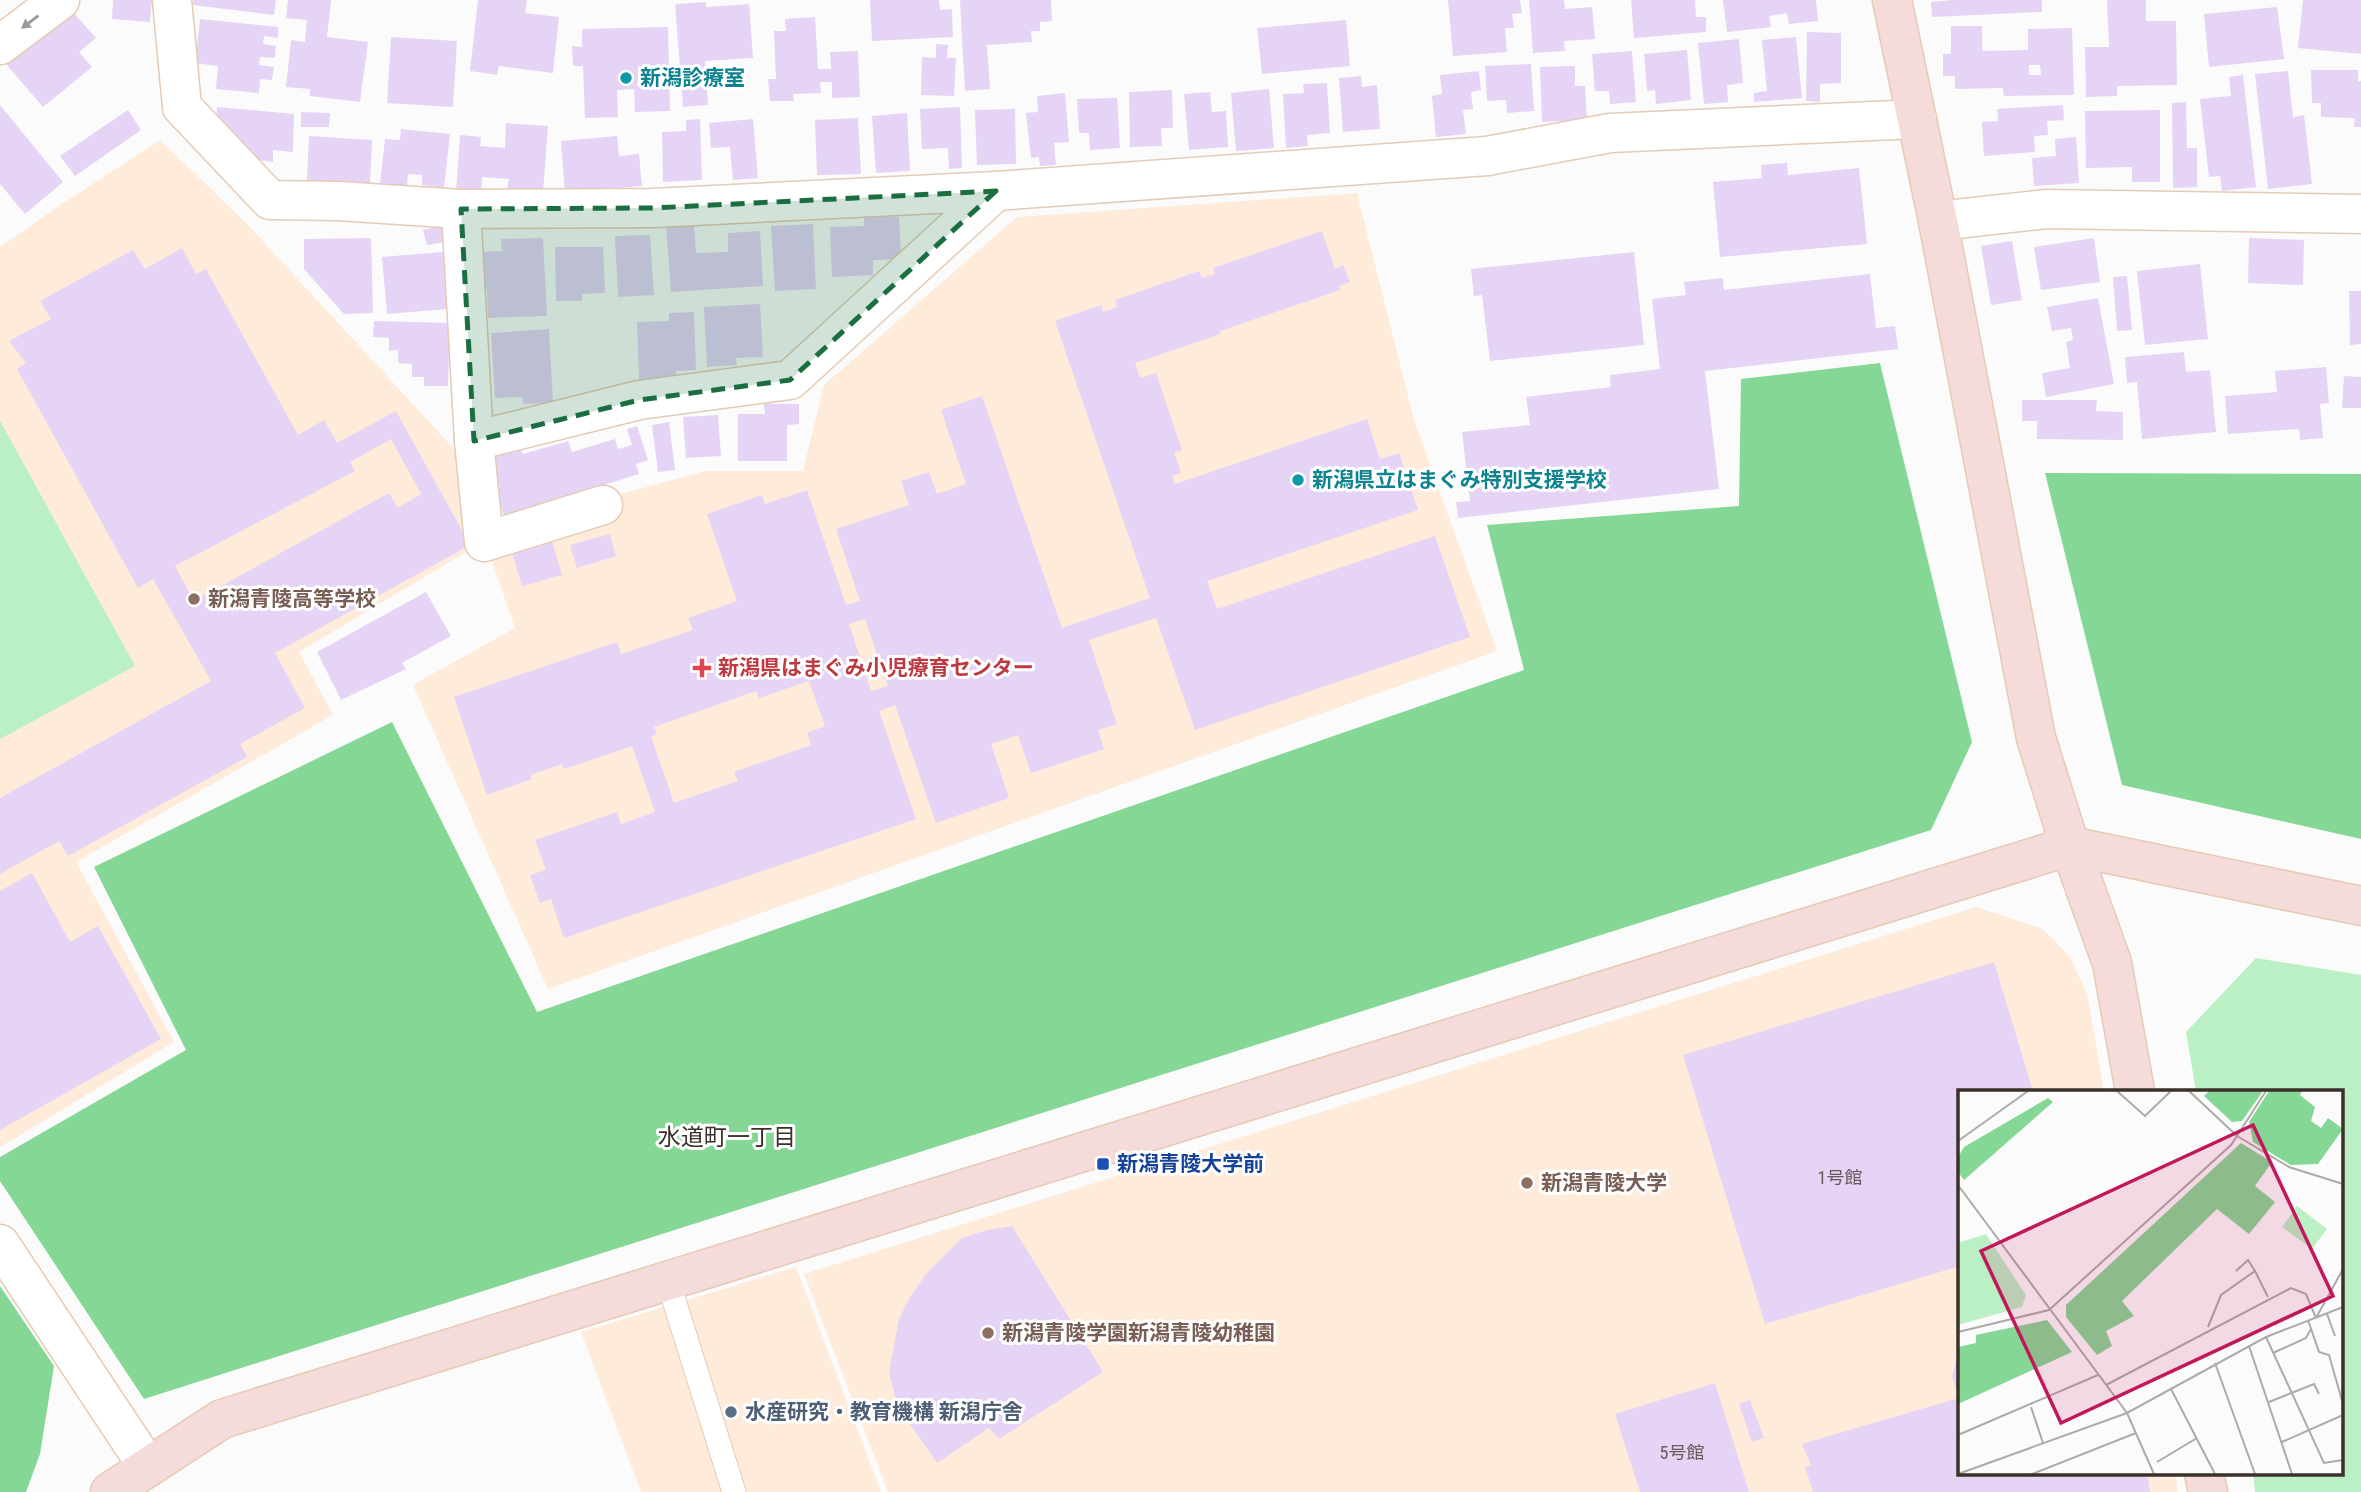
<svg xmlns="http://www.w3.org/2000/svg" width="2361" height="1492" font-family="'Roboto Condensed','Noto Sans JP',sans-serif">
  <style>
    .built { fill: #feebda }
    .green { fill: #bbefc4 }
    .forest { fill: #84d795 }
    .building { fill: #e5d4f5; fill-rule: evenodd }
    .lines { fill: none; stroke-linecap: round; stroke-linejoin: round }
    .lane-casing { stroke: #e5cbb5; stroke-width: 25 }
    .street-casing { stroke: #e5cbb5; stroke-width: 41 }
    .secondary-casing { stroke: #e5cbb5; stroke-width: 41 }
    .lane { stroke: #fff; stroke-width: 23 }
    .street { stroke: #fff; stroke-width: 38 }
    .secondary { stroke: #f5dbda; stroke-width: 38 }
    .oneway { fill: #9d9894 }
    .marked { fill: #1a6e40; fill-opacity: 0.2; stroke: #1a6e40; stroke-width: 5; stroke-dasharray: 14 9; stroke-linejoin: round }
    .culture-dot { fill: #0f9aa8; stroke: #fff; stroke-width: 2.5 }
    .education-dot { fill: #8d6e63; stroke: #fff; stroke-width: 2.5 }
    .health-dot { fill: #e0444e; stroke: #fff; stroke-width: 2.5 }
    .transit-dot { fill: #1a4fb4; stroke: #fff; stroke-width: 2.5 }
    .service-dot { fill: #5c6f8a; stroke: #fff; stroke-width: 2.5 }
    .labels { text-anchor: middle; stroke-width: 6; stroke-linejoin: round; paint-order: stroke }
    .number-label { font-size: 18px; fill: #665a5b }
    .culture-label { font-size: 21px; font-weight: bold; fill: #0d838f; stroke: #fff; text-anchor: start }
    .education-label { font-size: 21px; font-weight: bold; fill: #785e54; stroke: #fff; text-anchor: start }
    .health-label { font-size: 21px; font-weight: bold; fill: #be3a42; stroke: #fff; text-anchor: start }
    .transit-label { font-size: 21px; font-weight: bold; fill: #164399; stroke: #fff; text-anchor: start }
    .service-label { font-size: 21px; font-weight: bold; fill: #4e5e75; stroke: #fff; text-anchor: start }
    .neighbourhood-label { font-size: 23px; fill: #3b3128; stroke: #fff }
    .inset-road { fill: none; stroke: #aeaaa7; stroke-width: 2 }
    .view { fill: #c2185b; fill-opacity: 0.15; stroke: #c2185b; stroke-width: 3.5 }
    .inset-edge { fill: none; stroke: #3b3128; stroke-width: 3.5 }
  </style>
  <rect width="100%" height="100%" fill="#fbfbfb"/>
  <g class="built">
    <path d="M 160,140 L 246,223 L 455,450 L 476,546 L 299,652 L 333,715 L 76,862 L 174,1042 L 0,1147 L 0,247 L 56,208 Z"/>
    <path d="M 1357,193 L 1414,420 L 1497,651 L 548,989 L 413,685 L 515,628 L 489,552 L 609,497 L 706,471 L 803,471 L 824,385 L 1017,217 Z"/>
    <path d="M 1976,907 L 2043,929 L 2070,957 L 2087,994 L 2104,1091 L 1960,1091 L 1960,1473 L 2175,1473 L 2178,1492 L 888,1492 L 804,1274 Z"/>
    <path d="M 796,1267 L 881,1492 L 641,1492 L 581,1332 Z"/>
  </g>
  <g class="green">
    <path d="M 0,421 L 135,666 L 0,739 Z"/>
    <path d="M 2256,958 L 2361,975 L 2361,1492 L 2255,1492 L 2253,1473 L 2342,1473 L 2342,1091 L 2196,1091 L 2186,1032 Z"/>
  </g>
  <g class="forest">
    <path d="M 1880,363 L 1972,742 L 1931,830 L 144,1399 L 0,1181 L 0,1157 L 186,1050 L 94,867 L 392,722 L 537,1012 L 1524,670 L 1487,525 L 1739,506 L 1741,379 Z"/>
    <path d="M 2045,473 L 2361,474 L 2361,839 L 2122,785 Z"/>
    <path d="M 0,1286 L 54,1366 L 40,1454 L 26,1492 L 0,1492 Z"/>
  </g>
  <g class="building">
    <path d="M 113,0 L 152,0 L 150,22 L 112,19 Z"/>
    <path d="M 193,0 L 276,0 L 274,15 L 193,5 Z"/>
    <path d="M 288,0 L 331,0 L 327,37 L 368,42 L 360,102 L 310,96 L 310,89 L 286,87 L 291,40 L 305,42 L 307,20 L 286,18 Z"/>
    <path d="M 478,0 L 527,0 L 525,13 L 559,17 L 553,73 L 499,66 L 497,75 L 470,71 Z"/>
    <path d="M 870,0 L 939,0 L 940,10 L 952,9 L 953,37 L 872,41 Z"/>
    <path d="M 960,0 L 1051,0 L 1052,21 L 1040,22 L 1040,31 L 1031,31 L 1032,42 L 987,45 L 990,89 L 965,91 Z"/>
    <path d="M 1448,0 L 1520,0 L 1522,13 L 1512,14 L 1514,28 L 1505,28 L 1507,52 L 1453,56 Z"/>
    <path d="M 1529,0 L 1564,0 L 1565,9 L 1592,7 L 1595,39 L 1564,41 L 1565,51 L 1533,53 Z"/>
    <path d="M 1631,0 L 1695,0 L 1696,17 L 1706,17 L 1706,32 L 1634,38 Z"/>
    <path d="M 1723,0 L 1816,0 L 1818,21 L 1789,24 L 1787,13 L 1769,16 L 1771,27 L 1727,32 Z"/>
    <path d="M 1953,0 L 2042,0 L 2042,12 L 1932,17 L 1931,2 Z"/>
    <path d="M 2107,0 L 2146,0 L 2146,21 L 2176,21 L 2177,85 L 2117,86 L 2117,96 L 2086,97 L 2085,47 L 2109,47 Z"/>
    <path d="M 2303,0 L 2361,0 L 2361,54 L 2298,48 Z"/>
    <path d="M 706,2 L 706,7 L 749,4 L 753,58 L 705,61 L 708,105 L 683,107 L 675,4 Z"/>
    <path d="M 2277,7 L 2284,59 L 2209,67 L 2204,14 Z"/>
    <path d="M 71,10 L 96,38 L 79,52 L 92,67 L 43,107 L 6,64 Z"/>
    <path d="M 815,17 L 818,69 L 831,69 L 830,52 L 858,51 L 860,97 L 832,98 L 832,82 L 820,82 L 821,93 L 793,94 L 794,101 L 770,101 L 768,79 L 776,79 L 774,31 L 786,31 L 785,19 Z"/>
    <path d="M 200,19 L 278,27 L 278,38 L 264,36 L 263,44 L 276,46 L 275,58 L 260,57 L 259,65 L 274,67 L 272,80 L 260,79 L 259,93 L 216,89 L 218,66 L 195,63 Z"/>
    <path d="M 1346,20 L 1350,66 L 1262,74 L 1257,28 Z"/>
    <path d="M 1951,26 L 1982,26 L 1982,51 L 2028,50 L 2028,29 L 2072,28 L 2074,95 L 2004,96 L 2003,88 L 1955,89 L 1955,76 L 1943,76 L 1943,54 L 1951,54 ZM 2029,65 L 2040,65 L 2041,75 L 2029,75 Z"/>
    <path d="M 668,27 L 670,111 L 635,112 L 634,89 L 617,90 L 618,117 L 585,118 L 583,66 L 573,66 L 572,46 L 582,47 L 582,29 Z"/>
    <path d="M 1807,32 L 1841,33 L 1841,83 L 1820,84 L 1820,102 L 1806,101 Z"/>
    <path d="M 391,37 L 457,41 L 453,107 L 387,103 Z"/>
    <path d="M 1796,37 L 1802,98 L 1754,102 L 1754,93 L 1767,91 L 1762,40 Z"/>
    <path d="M 1739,39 L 1743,83 L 1727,85 L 1728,102 L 1704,104 L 1698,43 Z"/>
    <path d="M 936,44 L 948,45 L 947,58 L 956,58 L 954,96 L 921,95 L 922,57 L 936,58 Z"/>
    <path d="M 1687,50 L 1691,100 L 1656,104 L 1655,90 L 1647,91 L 1644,54 Z"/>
    <path d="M 1632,51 L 1636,102 L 1610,104 L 1609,91 L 1595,91 L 1592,54 Z"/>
    <path d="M 1531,64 L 1534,111 L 1507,113 L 1506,100 L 1487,101 L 1485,66 Z"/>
    <path d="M 1575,66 L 1575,86 L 1585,86 L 1587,120 L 1542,122 L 1540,67 Z"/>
    <path d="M 2311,70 L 2358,70 L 2358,81 L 2361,81 L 2361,127 L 2354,127 L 2355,118 L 2321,117 L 2321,103 L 2312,103 Z"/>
    <path d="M 1479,71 L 1481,90 L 1471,92 L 1473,109 L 1463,110 L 1466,134 L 1436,137 L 1432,96 L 1442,94 L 1440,75 Z"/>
    <path d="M 2288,71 L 2293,117 L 2304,115 L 2312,184 L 2268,189 L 2255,74 Z"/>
    <path d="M 2243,75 L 2256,187 L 2222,191 L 2220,176 L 2209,177 L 2200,99 L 2231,96 L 2229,77 Z"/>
    <path d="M 1361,76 L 1362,87 L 1377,85 L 1380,129 L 1343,132 L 1339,78 Z"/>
    <path d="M 1327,83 L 1330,133 L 1307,135 L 1308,146 L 1286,148 L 1283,94 L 1304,93 L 1303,84 Z"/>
    <path d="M 1269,89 L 1274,148 L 1236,151 L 1231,93 Z"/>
    <path d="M 1172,90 L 1173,128 L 1161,128 L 1162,146 L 1130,147 L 1129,92 Z"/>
    <path d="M 1210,92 L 1212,112 L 1226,111 L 1228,147 L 1189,150 L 1184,94 Z"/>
    <path d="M 1065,93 L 1069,142 L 1054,143 L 1056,165 L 1040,166 L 1039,157 L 1031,158 L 1026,113 L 1038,112 L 1037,96 Z"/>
    <path d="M 1117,98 L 1120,148 L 1090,150 L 1089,133 L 1079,133 L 1077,99 Z"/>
    <path d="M 2186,102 L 2187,148 L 2197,148 L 2197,187 L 2173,188 L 2172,103 Z"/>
    <path d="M 0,105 L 63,182 L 25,214 L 0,184 Z"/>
    <path d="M 2063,105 L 2064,120 L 2047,121 L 2048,135 L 2034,136 L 2035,152 L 1984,156 L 1982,122 L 1998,121 L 1997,109 Z"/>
    <path d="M 217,107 L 294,114 L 293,152 L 273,150 L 273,162 L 250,159 L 216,122 Z"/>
    <path d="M 960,107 L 962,168 L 949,169 L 948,148 L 922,149 L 920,109 Z"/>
    <path d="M 1015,109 L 1016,164 L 977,165 L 975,110 Z"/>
    <path d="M 128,110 L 141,130 L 75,176 L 60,156 Z"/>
    <path d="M 2160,110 L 2160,182 L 2132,182 L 2132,167 L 2086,168 L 2085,111 Z"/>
    <path d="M 301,112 L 330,113 L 329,127 L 301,127 Z"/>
    <path d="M 907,113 L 910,171 L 876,173 L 872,116 Z"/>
    <path d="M 858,118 L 861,174 L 817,175 L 815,120 Z"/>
    <path d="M 700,119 L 702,180 L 663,182 L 662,132 L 686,131 L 686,120 Z"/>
    <path d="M 753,119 L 758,178 L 733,180 L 730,147 L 711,148 L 709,123 Z"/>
    <path d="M 506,123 L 548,126 L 543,192 L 507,189 L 509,179 L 482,177 L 481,193 L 456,191 L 460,135 L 481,137 L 480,146 L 505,148 Z"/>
    <path d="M 401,129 L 450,134 L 444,188 L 422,185 L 422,175 L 408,174 L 407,187 L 380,184 L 385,139 L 400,140 Z"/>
    <path d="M 309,136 L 372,140 L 370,184 L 307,180 Z"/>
    <path d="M 617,136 L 619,156 L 639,154 L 642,186 L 565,193 L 561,141 Z"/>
    <path d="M 2076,137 L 2079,183 L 2034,186 L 2032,158 L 2056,156 L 2055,139 Z"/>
    <path d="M 1787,163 L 1788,175 L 1859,168 L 1867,244 L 1720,257 L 1713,182 L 1762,178 L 1761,165 Z"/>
    <path d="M 864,217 L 899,217 L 901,259 L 873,260 L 873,275 L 832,277 L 830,227 L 864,226 Z"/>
    <path d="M 694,224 L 696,253 L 728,252 L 728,233 L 760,231 L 763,286 L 671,292 L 666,226 Z"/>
    <path d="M 813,224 L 816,289 L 775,291 L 771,226 Z"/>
    <path d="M 442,226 L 445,242 L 427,245 L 423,230 Z"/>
    <path d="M 1322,231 L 1335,269 L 1343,265 L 1350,282 L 1339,286 L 1340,290 L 1220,331 L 1221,334 L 1135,363 L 1140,378 L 1156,373 L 1182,450 L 1174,452 L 1181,473 L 1172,476 L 1175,484 L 1367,419 L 1380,459 L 1399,453 L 1418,510 L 1207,581 L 1217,609 L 1435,536 L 1470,637 L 1195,730 L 1156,618 L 1089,640 L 1117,724 L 1098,730 L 1104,749 L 1031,773 L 1018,735 L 991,744 L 1009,798 L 936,823 L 895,705 L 879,711 L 916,819 L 564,938 L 551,899 L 540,903 L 530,875 L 546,870 L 535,840 L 617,812 L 621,824 L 655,812 L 632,746 L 564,769 L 562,764 L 530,775 L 532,779 L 487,795 L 454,697 L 617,642 L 621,654 L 693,630 L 688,618 L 737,601 L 707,514 L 762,495 L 765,504 L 807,490 L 846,605 L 860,601 L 836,529 L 909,505 L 901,481 L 929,472 L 937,494 L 966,484 L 941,410 L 982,396 L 1062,628 L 1150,598 L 1055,321 L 1101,305 L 1103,312 L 1117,307 L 1115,300 L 1199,271 L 1202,278 L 1215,274 L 1213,268 ZM 865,619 L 888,686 L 871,691 L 849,624 ZM 809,681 L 825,726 L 807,733 L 811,745 L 734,772 L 738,781 L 674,803 L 651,736 L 657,734 L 654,727 L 756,691 L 759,698 Z"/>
    <path d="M 650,235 L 654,295 L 618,297 L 615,236 Z"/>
    <path d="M 371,238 L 373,313 L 344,314 L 304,269 L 304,239 Z"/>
    <path d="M 543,238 L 547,316 L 488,318 L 487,289 L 477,289 L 475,252 L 502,251 L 501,239 Z"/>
    <path d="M 2094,238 L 2100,282 L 2041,290 L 2034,247 Z"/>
    <path d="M 2249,238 L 2304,240 L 2303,285 L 2248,283 Z"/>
    <path d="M 2012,241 L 2022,300 L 1991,305 L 1981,246 Z"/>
    <path d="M 555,247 L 603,247 L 605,293 L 582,294 L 582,301 L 556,301 Z"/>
    <path d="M 182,248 L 196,274 L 206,269 L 298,435 L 324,420 L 337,443 L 396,411 L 470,545 L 275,653 L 305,708 L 240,744 L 247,757 L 68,856 L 59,841 L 0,874 L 0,798 L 211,681 L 153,579 L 138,588 L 17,369 L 26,363 L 9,341 L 51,319 L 40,301 L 133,250 L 145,269 ZM 391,439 L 421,494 L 398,508 L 389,493 L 194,601 L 175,566 L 355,471 L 350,462 Z"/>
    <path d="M 443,252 L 448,309 L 387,314 L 382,257 Z"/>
    <path d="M 1634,252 L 1644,345 L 1490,361 L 1482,295 L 1474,296 L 1471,269 Z"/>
    <path d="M 2200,264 L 2208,339 L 2145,345 L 2137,271 Z"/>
    <path d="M 1870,274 L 1876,328 L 1895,326 L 1898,349 L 1705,371 L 1719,489 L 1458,518 L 1456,502 L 1470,501 L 1462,432 L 1530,425 L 1526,397 L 1611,387 L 1610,375 L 1660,369 L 1652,299 L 1686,295 L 1684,282 L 1723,278 L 1724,290 Z"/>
    <path d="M 2127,276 L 2132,330 L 2117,331 L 2113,277 Z"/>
    <path d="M 2349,291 L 2361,291 L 2361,344 L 2350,345 Z"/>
    <path d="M 2098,298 L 2114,384 L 2046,397 L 2042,373 L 2070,368 L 2066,342 L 2073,340 L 2071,328 L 2052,331 L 2047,307 Z"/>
    <path d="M 760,304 L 763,357 L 736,358 L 737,365 L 707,367 L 704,307 Z"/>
    <path d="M 694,312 L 696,370 L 676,371 L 676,378 L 639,379 L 637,322 L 669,321 L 669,313 Z"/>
    <path d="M 374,321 L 450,323 L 448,386 L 424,386 L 424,377 L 412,377 L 412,364 L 398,363 L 398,350 L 389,351 L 389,338 L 373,337 Z"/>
    <path d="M 549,329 L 553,403 L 523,404 L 522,397 L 495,398 L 491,333 Z"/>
    <path d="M 2184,352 L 2186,372 L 2210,370 L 2216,432 L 2142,439 L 2137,382 L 2127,383 L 2125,357 Z"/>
    <path d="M 2326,367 L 2329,403 L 2320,404 L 2323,438 L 2300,440 L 2299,429 L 2228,434 L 2225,396 L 2277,392 L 2275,371 Z"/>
    <path d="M 2344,376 L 2361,377 L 2361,408 L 2342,408 Z"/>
    <path d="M 2022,400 L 2097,400 L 2096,411 L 2123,412 L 2123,440 L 2037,439 L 2037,421 L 2022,421 Z"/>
    <path d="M 764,404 L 799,404 L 799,424 L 787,425 L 787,461 L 738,461 L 738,414 L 765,414 Z"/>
    <path d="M 718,415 L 721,456 L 686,458 L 683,417 Z"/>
    <path d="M 669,422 L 675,470 L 658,472 L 652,425 Z"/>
    <path d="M 637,426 L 648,460 L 636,464 L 639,474 L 504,516 L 495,489 L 500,487 L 490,455 L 520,446 L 523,454 L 568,441 L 572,452 L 615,439 L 618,449 L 632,445 L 627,429 Z"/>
    <path d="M 610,534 L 616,556 L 577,568 L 570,545 Z"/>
    <path d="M 552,541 L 562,575 L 522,586 L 512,552 Z"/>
    <path d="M 426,592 L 451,636 L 402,663 L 406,669 L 341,700 L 317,652 Z"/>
    <path d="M 32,873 L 70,942 L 98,926 L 161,1039 L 0,1130 L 0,891 Z"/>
    <path d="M 1994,962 L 2033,1091 L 1960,1091 L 1960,1266 L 1765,1324 L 1683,1055 Z"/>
    <path d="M 1012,1226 L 1103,1372 L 999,1439 L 989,1428 L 937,1463 L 910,1424 L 895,1396 L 889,1372 L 899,1319 L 910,1297 L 926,1274 L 962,1238 L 987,1230 Z"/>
    <path d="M 1959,1347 L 1960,1473 L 2147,1473 L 2150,1492 L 1813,1492 L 1805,1467 L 1811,1465 L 1802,1444 L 1959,1398 L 1952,1377 Z"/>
    <path d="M 1715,1383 L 1749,1492 L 1640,1492 L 1615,1414 Z"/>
    <path d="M 1750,1400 L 1764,1438 L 1752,1442 L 1739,1404 Z"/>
  </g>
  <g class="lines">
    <defs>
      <path id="lane" d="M 668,1281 L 734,1492"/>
      <g id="street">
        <path d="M 172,0 L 182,107 L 270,200 L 338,201 L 461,209 L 653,208 L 996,191 L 1487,156 L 1610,133 L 1917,119"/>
        <path d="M 0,45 L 60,0"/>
        <path d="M 461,209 L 474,441 L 639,400 L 790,380 L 996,191"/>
        <path d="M 1938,221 L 2047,209 L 2361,214"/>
        <path d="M 474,441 L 484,542 L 603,505"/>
        <path d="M 0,1244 L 148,1467"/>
      </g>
      <g id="secondary">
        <path d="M 1892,0 L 1938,221 L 2036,738 L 2070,846 L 2112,963 L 2135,1091"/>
        <path d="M 2204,1473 L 2208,1492"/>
        <path d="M 110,1492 L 222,1419 L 2070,846 L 2361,906"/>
      </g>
    </defs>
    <use href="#lane" class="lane-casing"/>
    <use href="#street" class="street-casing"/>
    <use href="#secondary" class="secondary-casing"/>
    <use href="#lane" class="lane"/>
    <use href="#street" class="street"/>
    <use href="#secondary" class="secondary"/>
  </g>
  <defs><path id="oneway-solid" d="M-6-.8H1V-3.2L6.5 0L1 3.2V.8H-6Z" transform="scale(1.75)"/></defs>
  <use class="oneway" href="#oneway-solid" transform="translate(30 22) rotate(143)"/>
  <path class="marked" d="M 996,191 L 790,380 L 639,400 L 474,441 L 461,209 L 653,208 Z"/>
  <g class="culture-dot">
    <circle cx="626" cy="78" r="7"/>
    <circle cx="1298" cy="480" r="7"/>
  </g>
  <g class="education-dot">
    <circle cx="194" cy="599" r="7"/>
    <circle cx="1527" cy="1183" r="7"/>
    <circle cx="988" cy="1333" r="7"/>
  </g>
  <path class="health-dot" d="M698.5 657.5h7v7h7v7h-7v7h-7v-7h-7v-7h7z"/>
  <rect class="transit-dot" x="1096" y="1157" width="14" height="14" rx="3.5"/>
  <circle class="service-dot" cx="731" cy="1412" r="7"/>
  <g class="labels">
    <g class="number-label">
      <text x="1840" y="1184">1号館</text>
      <text x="1682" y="1459">5号館</text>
    </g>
    <g class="culture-label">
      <text x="640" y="85">新潟診療室</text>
      <text x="1312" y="487">新潟県立はまぐみ特別支援学校</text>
    </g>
    <g class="education-label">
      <text x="208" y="606">新潟青陵高等学校</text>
      <text x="1541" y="1190">新潟青陵大学</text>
      <text x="1002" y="1340">新潟青陵学園新潟青陵幼稚園</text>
    </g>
    <g class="health-label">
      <text x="718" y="675">新潟県はまぐみ小児療育センター</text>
    </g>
    <g class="transit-label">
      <text x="1117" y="1171">新潟青陵大学前</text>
    </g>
    <g class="service-label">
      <text x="745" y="1419">水産研究・教育機構 新潟庁舎</text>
    </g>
    <g class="neighbourhood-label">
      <text x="727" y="1145">水道町一丁目</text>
    </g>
  </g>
  <g transform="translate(1958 1090)">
    <rect width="385" height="385" fill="#fbfbfb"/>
    <path d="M 339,116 L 369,139 L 354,159 L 324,137 ZM 28,144 L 68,205 L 64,217 L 0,235 L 0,153 Z" fill="#bbefc4"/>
    <path d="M 251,1 L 305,1 L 284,31 L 274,32 L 246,6 ZM 311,1 L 344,1 L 342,5 L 357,17 L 353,31 L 363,38 L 370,28 L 385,39 L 360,74 L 333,75 L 295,52 L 291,32 ZM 90,8 L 95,12 L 6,90 L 0,82 L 0,67 L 6,57 ZM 283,53 L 314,72 L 297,96 L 317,112 L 291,144 L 259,119 L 164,211 L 176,226 L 148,241 L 154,256 L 139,265 L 108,227 L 108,215 ZM 89,230 L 114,262 L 0,314 L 0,257 L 18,253 L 18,245 Z" fill="#84d795"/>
    <path class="inset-road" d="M 159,1 L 187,26 L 213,1M 231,1 L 279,46 L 331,77 L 385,94M 0,51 L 70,1M 0,95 L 169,323 L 196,384M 278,181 L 290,170 L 297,181M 369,224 L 377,246M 358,228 L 385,179M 350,230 L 361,262 L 371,265 L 385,314M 250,237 L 263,205 L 297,181 L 310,207M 0,242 L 91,220 L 273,55 L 308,1M 308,247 L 366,373 L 385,370M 291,256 L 334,384M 315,263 L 348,248 L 353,239M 257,273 L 297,384M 148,295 L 333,198 L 348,204 L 358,228M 213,299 L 257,384M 311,312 L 356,294 L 361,304M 73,317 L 85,353M 0,345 L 140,285M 324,352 L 385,325M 199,372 L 239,348M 0,384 L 169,323 L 308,247 L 385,217M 74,384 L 178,343"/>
    <path class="view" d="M 295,35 L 375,206 L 103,333 L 23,161 Z"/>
    <rect width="385" height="385" class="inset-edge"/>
  </g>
</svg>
